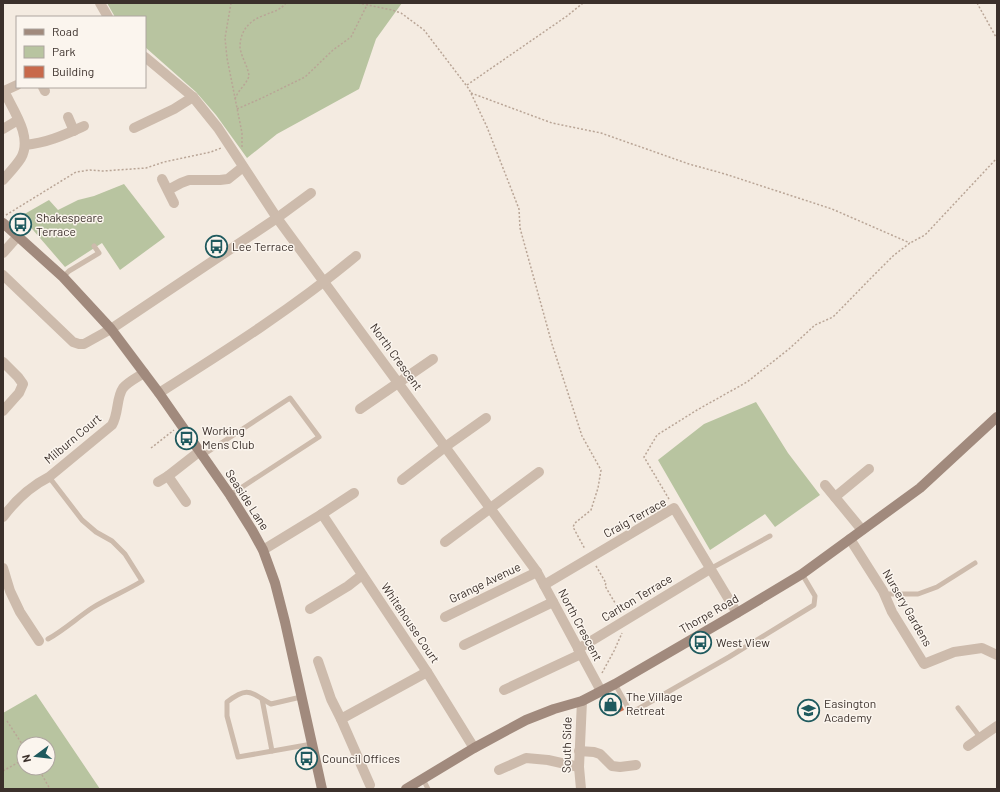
<svg xmlns="http://www.w3.org/2000/svg" width="1000" height="792" font-family="Barlow,sans-serif">
  <style>
    .green { fill: #b8c4a0; fill-rule: evenodd }
    .building { fill: #c8694b }
    .lines { fill: none; stroke-linecap: round; stroke-linejoin: round }
    .path { stroke: #b9a596; stroke-width: 1.5; stroke-dasharray: 2 2; stroke-linecap: butt }
    .service { stroke: #cdbbac; stroke-width: 5 }
    .minor { stroke: #cdbbac; stroke-width: 10 }
    .secondary { stroke: #a18a7d; stroke-width: 10 }
    .labels { text-anchor: middle; stroke-width: 3; stroke-linejoin: round; paint-order: stroke }
    .poi-label { font-size: 12px; fill: #3b302b; stroke: #fbf5ee; text-anchor: start }
    .street-label { font-size: 12px; fill: #3b302b; stroke: #fbf5ee }
  </style>
  <rect width="100%" height="100%" fill="#f4ebe1"/>
  <g class="green">
    <path d="M 107,3 L 402,3 L 376,39 L 359,89 L 277,134 L 247,158 L 216,115 L 196,92 L 145,47 L 145,17 L 115,17 Z"/>
    <path d="M 124,184 L 165,237 L 120,270 L 102,243 L 65,267 L 21,216 L 49,200 L 58,210 L 78,200 L 94,196 Z"/>
    <path d="M 756,402 L 788,453 L 820,495 L 775,527 L 765,514 L 710,550 L 658,460 L 704,424 Z"/>
    <path d="M 36,694 L 100,789 L 3,789 L 3,713 ZM 24,744 L 48,744 L 48,768 L 24,768 Z"/>
  </g>
  <path class="building" d="M 617,695 L 624,710 L 611,716 L 604,701 Z"/>
  <g class="lines">
    <g class="path">
      <path d="M 231,3 L 225,38 L 227,58 L 242,133 L 242,149"/>
      <path d="M 358,3 L 392,10 L 401,13 L 424,30 L 469,89 L 487,127 L 519,209 L 520,228 L 552,344 L 582,436 L 601,470 L 598,488 L 591,510 L 575,523 L 573,527 L 585,549"/>
      <path d="M 977,3 L 997,39"/>
      <path d="M 467,85 L 567,16 L 583,3"/>
      <path d="M 471,93 L 552,123 L 601,133 L 689,164 L 725,174 L 832,209 L 910,243"/>
      <path d="M 235,99 C 238,90 246,85 249,76 C 248,66 241,57 240,47 C 240,30 250,20 265,15 C 274,11 279,11 286,3"/>
      <path d="M 237,109 L 262,98 L 305,77 L 333,50 L 351,37 L 368,3"/>
      <path d="M 6,215 L 76,172 L 90,170 L 103,171 L 146,168 L 164,162 L 211,152 L 221,148"/>
      <path d="M 151,448 L 174,430"/>
      <path d="M 669,499 L 644,457 L 657,435 L 697,410 L 747,382 L 789,349 L 815,325 L 833,317 L 872,277 L 894,255 L 910,243 L 925,235 L 997,158"/>
      <path d="M 596,566 L 606,583 L 605,586 L 621,613"/>
      <path d="M 602,673 L 614,651 L 622,633"/>
      <path d="M 7,721 L 24,747"/>
      <path d="M 38,768 L 50,789"/>
      <path d="M 3,771 L 24,759"/>
    </g>
    <g class="service">
      <path d="M 63,277 L 69,271 L 99,253 L 94,246"/>
      <path d="M 203,455 L 290,398 L 319,437 L 230,495"/>
      <path d="M 710,569 L 770,536"/>
      <path d="M 884,594 L 918,594 L 937,587 L 975,563"/>
      <path d="M 48,639 C 64,630 77,618 92,608 C 108,598 126,591 142,581 L 125,554 L 112,541 L 96,532 L 82,520 L 49,477"/>
      <path d="M 615,684 L 631,713 L 729,657 L 814,605 L 815,596 L 802,574"/>
      <path d="M 301,697 L 271,704 C 250,692 248,686 227,702 L 227,716 L 238,757 L 312,744"/>
      <path d="M 262,699 L 272,751"/>
      <path d="M 958,708 L 980,737"/>
      <path d="M 423,779 L 428,789"/>
    </g>
    <g class="minor">
      <path d="M 100,3 L 108,17"/>
      <path d="M 145,57 L 193,97 L 218,128 L 277,218 L 537,572 L 601,691"/>
      <path d="M 43,87 L 45,91"/>
      <path d="M 68,117 L 74,131"/>
      <path d="M 134,128 L 174,109 L 193,97"/>
      <path d="M 3,129 L 18,120"/>
      <path d="M 25,145 C 47,143 64,135 84,126"/>
      <path d="M 162,179 L 174,203"/>
      <path d="M 3,180 C 9,173 16,166 21,158 C 33,137 13,110 4,91 L 17,85"/>
      <path d="M 168,190 L 181,183 L 189,180 L 220,180 L 228,179 L 243,167"/>
      <path d="M 3,253 L 18,236"/>
      <path d="M 3,275 L 73,342 L 79,344 L 84,344 L 111,329 L 277,218 L 311,193"/>
      <path d="M 3,362 L 18,377 L 23,384 L 19,393 L 3,411"/>
      <path d="M 159,393 C 227,350 295,307 356,256"/>
      <path d="M 360,409 L 433,359"/>
      <path d="M 402,480 L 445,447 L 486,418"/>
      <path d="M 158,482 L 168,476"/>
      <path d="M 825,485 L 862,530"/>
      <path d="M 354,493 L 322,514 L 427,672 L 474,748"/>
      <path d="M 835,497 L 869,469"/>
      <path d="M 186,502 L 168,476 L 200,451"/>
      <path d="M 3,517 C 15,501 31,486 49,477 L 112,425 C 119,413 116,398 123,388 C 128,382 138,377 144,373"/>
      <path d="M 850,539 L 883,591 L 892,612 L 924,664 L 954,652 L 982,648 L 997,655"/>
      <path d="M 445,542 L 539,472"/>
      <path d="M 263,550 L 322,514"/>
      <path d="M 3,568 L 10,591 L 20,612 L 39,641"/>
      <path d="M 544,585 L 674,508 L 737,613"/>
      <path d="M 310,609 L 348,586 L 362,575"/>
      <path d="M 445,617 L 537,572"/>
      <path d="M 464,645 L 553,602"/>
      <path d="M 578,649 L 710,569"/>
      <path d="M 318,661 L 331,699 L 341,719 L 427,672"/>
      <path d="M 504,690 L 581,654"/>
      <path d="M 341,719 L 370,785"/>
      <path d="M 968,746 L 997,726"/>
      <path d="M 579,751 L 594,752 L 600,754 L 612,766 L 620,767 L 636,765"/>
      <path d="M 499,770 L 526,758 L 548,760 L 579,767"/>
      <path d="M 581,789 L 579,767 L 582,701"/>
    </g>
    <g class="secondary">
      <path d="M 3,223 L 63,277 L 111,329 L 159,393 L 230,495 L 252,530 L 263,550 L 275,583 L 285,622 L 322,789"/>
      <path d="M 406,789 L 474,748 L 526,720 L 554,709 L 582,701 L 615,684 L 737,613 L 802,574 L 920,488 L 997,417"/>
    </g>
  </g>
  <defs>
    <symbol id="bus-ring" viewBox="-11 -11 22 22"><circle r="9.5" fill="#fbf5ee" stroke="#1f5a5e" stroke-width="1.5"/><path d="M-5-6H5V4H4V6H2V4H-2V6H-4V4H-5ZM-3.5-4V0h7V-4ZM-3.5 1.2v1.5H-2V1.2ZM2 1.2v1.5H3.5V1.2Z" fill="#1f5a5e"/></symbol>
    <symbol id="shop-ring" viewBox="-11 -11 22 22"><circle r="9.5" fill="#fbf5ee" stroke="#1f5a5e" stroke-width="1.5"/><path d="M-5-2.5h2.3a2.7 3.5 0 0 1 5.4 0H5L5.5 6h-11ZM-1.5-2.5h3a1.5 2.3 0 0 0-3 0Z" fill="#1f5a5e"/></symbol>
    <symbol id="school-ring" viewBox="-11 -11 22 22"><circle r="9.5" fill="#fbf5ee" stroke="#1f5a5e" stroke-width="1.5"/><path d="M0-5L7-2L0 1L-7-2ZM-4 1L0 2.5L4 1V4Q0 6-4 4Z" fill="#1f5a5e"/></symbol>
  </defs>
  <g fill-rule="evenodd">
    <use href="#bus-ring" x="8" y="212" width="25" height="25"/>
    <use href="#bus-ring" x="204" y="234" width="25" height="25"/>
    <use href="#bus-ring" x="174" y="426" width="25" height="25"/>
    <use href="#bus-ring" x="688" y="630" width="25" height="25"/>
    <use href="#shop-ring" x="598" y="692" width="25" height="25"/>
    <use href="#school-ring" x="796" y="698" width="25" height="25"/>
    <use href="#bus-ring" x="294" y="746" width="25" height="25"/>
  </g>
  <g class="labels">
    <g class="poi-label">
      <text x="36" y="222">Shakespeare<tspan x="36" dy="14">Terrace</tspan></text>
      <text x="232" y="251">Lee Terrace</text>
      <text x="202" y="435">Working<tspan x="202" dy="14">Mens Club</tspan></text>
      <text x="716" y="647">West View</text>
      <text x="626" y="701">The Village<tspan x="626" dy="14">Retreat</tspan></text>
      <text x="824" y="708">Easington<tspan x="824" dy="14">Academy</tspan></text>
      <text x="322" y="763">Council Offices</text>
    </g>
    <g class="street-label">
      <text transform="translate(396 357) rotate(54)" y="4">North Crescent</text>
      <text transform="translate(73 439) rotate(-40)" y="4">Milburn Court</text>
      <text transform="translate(247 500) rotate(57)" y="4">Seaside Lane</text>
      <text transform="translate(635 518) rotate(-29)" y="4">Craig Terrace</text>
      <text transform="translate(485 583) rotate(-26)" y="4">Grange Avenue</text>
      <text transform="translate(637 598) rotate(-31)" y="4">Carlton Terrace</text>
      <text transform="translate(907 608) rotate(60)" y="4">Nursery Gardens</text>
      <text transform="translate(709 614) rotate(-30)" y="4">Thorpe Road</text>
      <text transform="translate(410 623) rotate(56)" y="4">Whitehouse Court</text>
      <text transform="translate(580 625) rotate(62)" y="4">North Crescent</text>
      <text transform="translate(567 745) rotate(-89)" y="4">South Side</text>
    </g>
  </g>
  <rect width="1000" height="792" fill="none" stroke="#3b302b" stroke-width="8"/>
  <rect x="16" y="16" width="130" height="72" fill="#fbf5ee" stroke="#aea6a0"/>
  <rect x="24" y="29" width="20" height="6" fill="#a18a7d" stroke="#aea6a0"/>
  <text x="52" y="36" font-size="12" fill="#3b302b">Road</text>
  <rect x="24" y="46" width="20" height="12" fill="#b8c4a0" stroke="#aea6a0"/>
  <text x="52" y="56" font-size="12" fill="#3b302b">Park</text>
  <rect x="24" y="66" width="20" height="12" fill="#c8694b" stroke="#aea6a0"/>
  <text x="52" y="76" font-size="12" fill="#3b302b">Building</text>
  <g transform="translate(36 756) rotate(255)"><circle r="19" fill="#fbf5ee" stroke="#aea6a0"/>
  <path d="M0-3L7 15L0 10L-7 15Z" fill="#1f5a5e"/>
  <text y="-6" font-size="11" font-weight="bold" text-anchor="middle" fill="#3b302b">N</text>
  </g>
</svg>
